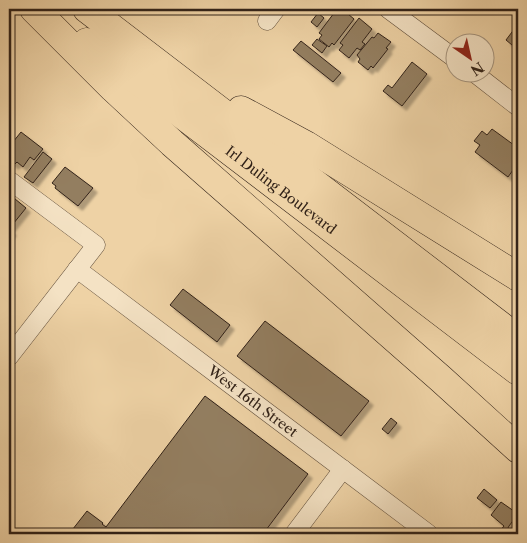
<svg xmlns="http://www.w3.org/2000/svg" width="527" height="543" font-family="'Libre Caslon Text',serif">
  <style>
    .building { fill: #937e61; stroke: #312218; filter: url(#shadow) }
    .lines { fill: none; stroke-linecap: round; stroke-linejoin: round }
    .minor-casing { stroke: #604e3b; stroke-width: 19 }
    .motorway-casing { stroke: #312218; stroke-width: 29 }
    .minor { stroke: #f4e2c4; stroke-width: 18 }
    .motorway { stroke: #eed2a5; stroke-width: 28 }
    .labels { text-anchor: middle; stroke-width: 4.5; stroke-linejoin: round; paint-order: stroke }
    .street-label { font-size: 14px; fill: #312218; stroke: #f4e2c4 }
  </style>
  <defs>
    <filter id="shadow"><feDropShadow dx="4.5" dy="4.5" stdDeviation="1" flood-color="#0004"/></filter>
  </defs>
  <rect width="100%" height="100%" fill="#eed2a5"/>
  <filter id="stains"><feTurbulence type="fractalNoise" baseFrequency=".004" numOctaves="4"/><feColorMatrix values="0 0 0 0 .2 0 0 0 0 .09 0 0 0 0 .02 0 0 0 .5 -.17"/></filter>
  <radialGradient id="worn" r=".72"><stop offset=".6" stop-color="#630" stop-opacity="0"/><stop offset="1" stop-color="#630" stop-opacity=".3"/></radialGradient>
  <g class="building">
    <path d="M 337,9 L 342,9 L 354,19 L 334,45 L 332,43 L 329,47 L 319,39 L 322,35 L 319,33 Z"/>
    <path d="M 318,13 L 324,18 L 317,27 L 311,22 Z"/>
    <path d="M 359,18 L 372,29 L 362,42 L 365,44 L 360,50 L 357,48 L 349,58 L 339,50 L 343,45 L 340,43 Z"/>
    <path d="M 518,24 L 518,50 L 506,40 Z"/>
    <path d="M 378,33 L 391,42 L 386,48 L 388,49 L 373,68 L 371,66 L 368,70 L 358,62 L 360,59 L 357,55 L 372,37 L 374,38 Z"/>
    <path d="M 317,39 L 327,46 L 322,53 L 312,45 Z"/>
    <path d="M 301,41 L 341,73 L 333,82 L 293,50 Z"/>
    <path d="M 412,62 L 427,74 L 402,106 L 383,91 L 388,85 L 392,88 Z"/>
    <path d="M 492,129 L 518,148 L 518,163 L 508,177 L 475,152 L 480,145 L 474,141 L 482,131 L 487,135 Z"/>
    <path d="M 21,132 L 43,149 L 34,160 L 30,157 L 23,167 L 17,162 L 14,165 L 9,161 L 11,158 L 9,156 L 9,147 Z"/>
    <path d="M 43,152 L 52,159 L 33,183 L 24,177 Z"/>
    <path d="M 65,167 L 93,188 L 78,206 L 55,188 L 56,186 L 52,183 Z"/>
    <path d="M 9,194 L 26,208 L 9,229 L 12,231 L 9,235 Z"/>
    <path d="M 183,289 L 230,325 L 217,342 L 170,305 Z"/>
    <path d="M 265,321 L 369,401 L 341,436 L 237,356 Z"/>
    <path d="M 205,396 L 308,474 L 263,534 L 69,534 L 87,511 L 103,523 L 102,524 L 106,527 Z"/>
    <path d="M 391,418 L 397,423 L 388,434 L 382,429 Z"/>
    <path d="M 484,489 L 497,500 L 490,508 L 477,498 Z"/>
    <path d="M 501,502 L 518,514 L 509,526 L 507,530 L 513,534 L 503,534 L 500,531 L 504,526 L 491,515 Z"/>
  </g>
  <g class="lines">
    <defs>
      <g id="minor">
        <path d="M 388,9 L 454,58"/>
        <path d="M 267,21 L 276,9"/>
        <path d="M 473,72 L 518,107"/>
        <path d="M 9,180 L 96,245 L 9,357"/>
        <path id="s1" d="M 77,269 L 429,534"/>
        <path d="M 294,534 L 343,469"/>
      </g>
      <g id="motorway">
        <path d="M 34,9 L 113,88 L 172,143 L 441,379 L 518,449"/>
        <path d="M 87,9 L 518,339"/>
        <path id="s2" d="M 87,42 L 518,371"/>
        <path d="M 241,110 L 306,145 L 518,277"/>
      </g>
    </defs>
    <use href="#minor" class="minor-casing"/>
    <use href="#motorway" class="motorway-casing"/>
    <use href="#minor" class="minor"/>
    <use href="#motorway" class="motorway"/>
  </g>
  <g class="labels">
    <g class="street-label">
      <text dy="5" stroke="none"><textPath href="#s2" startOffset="244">Irl Duling Boulevard</textPath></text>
      <text dy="5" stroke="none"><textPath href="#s1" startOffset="220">West 16th Street</textPath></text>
    </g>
  </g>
  <rect width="527" height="543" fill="none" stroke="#eed2a5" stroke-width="30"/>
  <rect x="10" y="10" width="507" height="523" fill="none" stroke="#312218" stroke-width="2.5"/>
  <rect x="15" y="15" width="497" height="513" fill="none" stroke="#312218"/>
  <g transform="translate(470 58) rotate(146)"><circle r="24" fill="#f4e2c4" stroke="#a6957f"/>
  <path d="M0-4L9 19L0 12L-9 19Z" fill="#8f2418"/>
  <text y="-8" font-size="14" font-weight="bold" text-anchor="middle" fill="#312218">N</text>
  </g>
  <rect width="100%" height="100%" filter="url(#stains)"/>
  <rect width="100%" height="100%" fill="url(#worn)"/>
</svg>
